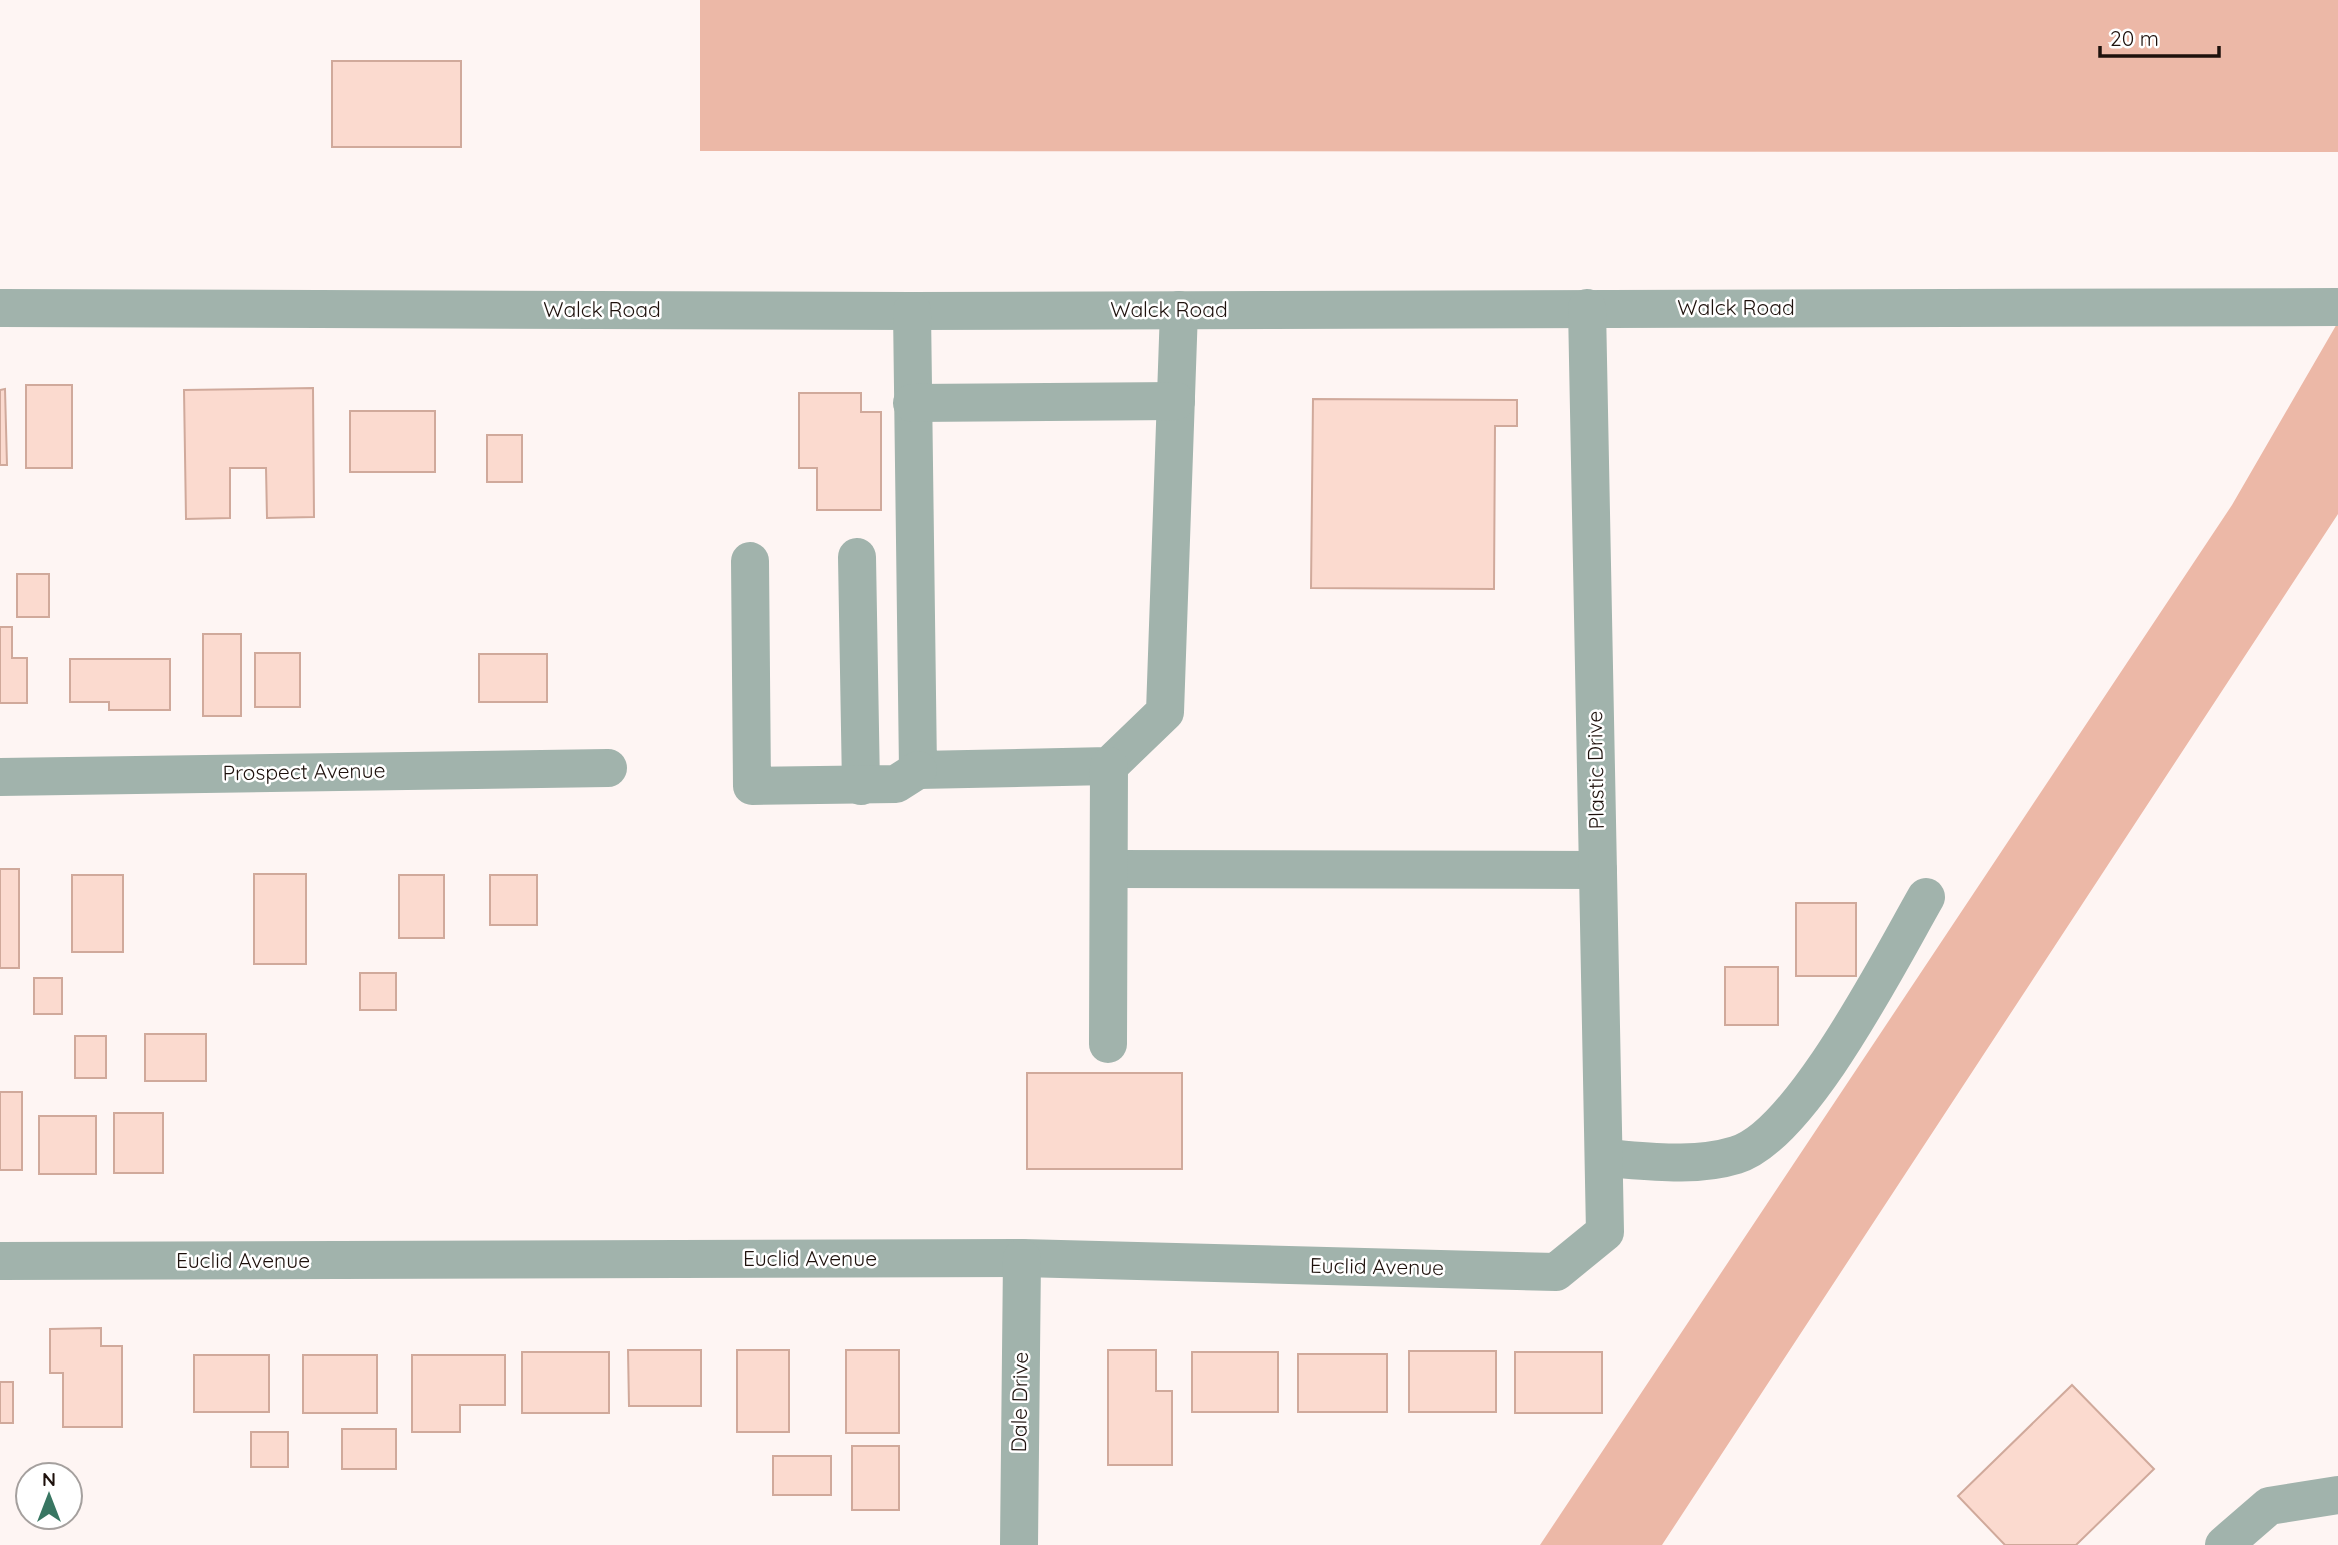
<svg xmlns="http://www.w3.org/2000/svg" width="2338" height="1545" font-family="Quicksand,sans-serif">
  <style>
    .green { fill: #ecb8a7 }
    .building { fill: #fbdacf; stroke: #d0a99b; stroke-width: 2 }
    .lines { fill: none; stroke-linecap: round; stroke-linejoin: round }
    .minor { stroke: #a1b3ac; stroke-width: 38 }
    .labels { text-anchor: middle; stroke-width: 5; stroke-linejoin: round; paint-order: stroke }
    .street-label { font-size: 21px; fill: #1e110c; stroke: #fff }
  </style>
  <rect width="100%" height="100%" fill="#fef5f3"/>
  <g class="green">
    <path d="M 700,0 L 2338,0 L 2338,152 L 700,151 Z"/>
    <path d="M 2338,322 L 2338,514 L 1662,1545 L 1540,1545 L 2232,505 Z"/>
  </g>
  <g class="building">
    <rect x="332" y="61" width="129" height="86"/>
    <rect x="26" y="385" width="46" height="83"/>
    <path d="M 313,388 L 314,517 L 267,518 L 266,468 L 230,468 L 230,518 L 186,519 L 184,390 Z"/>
    <path d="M 5,389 L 7,465 L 0,465 L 0,390 Z"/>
    <path d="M 799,393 L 861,393 L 861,412 L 881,412 L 881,510 L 817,510 L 817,468 L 799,468 Z"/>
    <path d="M 1313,399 L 1517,400 L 1517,426 L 1495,426 L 1494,589 L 1311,588 Z"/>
    <rect x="350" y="411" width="85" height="61"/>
    <rect x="487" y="435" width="35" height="47"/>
    <rect x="17" y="574" width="32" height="43"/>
    <path d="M 0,627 L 12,627 L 12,658 L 27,658 L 27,703 L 0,703 Z"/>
    <rect x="203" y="634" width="38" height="82"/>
    <rect x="255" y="653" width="45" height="54"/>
    <rect x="479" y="654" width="68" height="48"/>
    <path d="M 70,659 L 170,659 L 170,710 L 109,710 L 109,702 L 70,702 Z"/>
    <rect x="0" y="869" width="19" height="99"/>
    <rect x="254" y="874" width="52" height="90"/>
    <rect x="72" y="875" width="51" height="77"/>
    <rect x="399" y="875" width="45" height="63"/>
    <rect x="490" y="875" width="47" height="50"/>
    <rect x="1796" y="903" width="60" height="73"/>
    <rect x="1725" y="967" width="53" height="58"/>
    <rect x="360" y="973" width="36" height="37"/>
    <rect x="34" y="978" width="28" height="36"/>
    <rect x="145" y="1034" width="61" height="47"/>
    <rect x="75" y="1036" width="31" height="42"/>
    <rect x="1027" y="1073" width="155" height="96"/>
    <rect x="0" y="1092" width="22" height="78"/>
    <rect x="114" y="1113" width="49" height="60"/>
    <rect x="39" y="1116" width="57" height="58"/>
    <path d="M 101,1328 L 101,1346 L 122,1346 L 122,1427 L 63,1427 L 63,1373 L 50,1373 L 50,1329 Z"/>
    <path d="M 628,1350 L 701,1350 L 701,1406 L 629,1406 Z"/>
    <rect x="737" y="1350" width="52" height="82"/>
    <rect x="846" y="1350" width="53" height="83"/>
    <path d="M 1108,1350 L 1156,1350 L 1156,1391 L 1172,1391 L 1172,1465 L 1108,1465 Z"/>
    <rect x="1409" y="1351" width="87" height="61"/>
    <rect x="522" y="1352" width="87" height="61"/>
    <rect x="1192" y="1352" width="86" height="60"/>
    <rect x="1515" y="1352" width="87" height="61"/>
    <rect x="1298" y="1354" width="89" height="58"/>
    <rect x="194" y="1355" width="75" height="57"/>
    <rect x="303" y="1355" width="74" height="58"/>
    <path d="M 412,1355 L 505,1355 L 505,1405 L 460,1405 L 460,1432 L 412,1432 Z"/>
    <rect x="0" y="1382" width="13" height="41"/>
    <path d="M 2072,1385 L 2154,1469 L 2076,1545 L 2005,1545 L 1958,1496 Z"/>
    <rect x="342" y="1429" width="54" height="40"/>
    <rect x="251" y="1432" width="37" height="35"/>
    <rect x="852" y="1446" width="47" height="64"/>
    <rect x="773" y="1456" width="58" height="39"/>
  </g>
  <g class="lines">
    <g class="minor">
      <path d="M 0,308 L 912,311 L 2338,307"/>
      <path d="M 912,311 L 918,770 L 1109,766 L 1165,712 L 1179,310"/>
      <path d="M 912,403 L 1176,401"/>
      <path d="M 857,557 L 861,786"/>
      <path d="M 750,561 L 752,786 L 896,784 L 918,770"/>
      <path d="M 0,777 L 608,768"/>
      <path d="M 1110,869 L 1598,870"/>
      <path d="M 1108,1044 L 1109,766"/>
      <path d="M 1604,1158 C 1647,1161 1694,1168 1736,1155 C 1801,1136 1891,958 1926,897"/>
      <path d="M 0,1261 L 1022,1258 L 1556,1272 L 1605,1232 L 1587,308"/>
      <path d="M 1019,1545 L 1022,1258"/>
      <path d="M 2224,1545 L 2269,1506 L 2338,1495"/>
    </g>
  </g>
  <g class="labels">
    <g class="street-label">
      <text x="1736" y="315">Walck Road</text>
      <text x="602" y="317">Walck Road</text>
      <text x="1169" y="317">Walck Road</text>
      <text transform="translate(1596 770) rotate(-91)" y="7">Plastic Drive</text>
      <text transform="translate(304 772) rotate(-1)" y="7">Prospect Avenue</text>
      <text x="810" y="1266">Euclid Avenue</text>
      <text x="243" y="1268">Euclid Avenue</text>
      <text transform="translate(1377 1267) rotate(1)" y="7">Euclid Avenue</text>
      <text transform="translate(1020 1402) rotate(-89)" y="7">Dale Drive</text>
    </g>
  </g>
  <g transform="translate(49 1496)"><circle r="33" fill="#ffffff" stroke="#a5a09e" stroke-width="2"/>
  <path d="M0-5L12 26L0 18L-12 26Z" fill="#387662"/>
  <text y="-10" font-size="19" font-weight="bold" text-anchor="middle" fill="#1e110c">N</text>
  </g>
  <path d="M2100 46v10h119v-10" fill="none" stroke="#1e110c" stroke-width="3.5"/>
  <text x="2110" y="46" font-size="21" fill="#1e110c" stroke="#ffffff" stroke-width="5" paint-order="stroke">20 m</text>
</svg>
